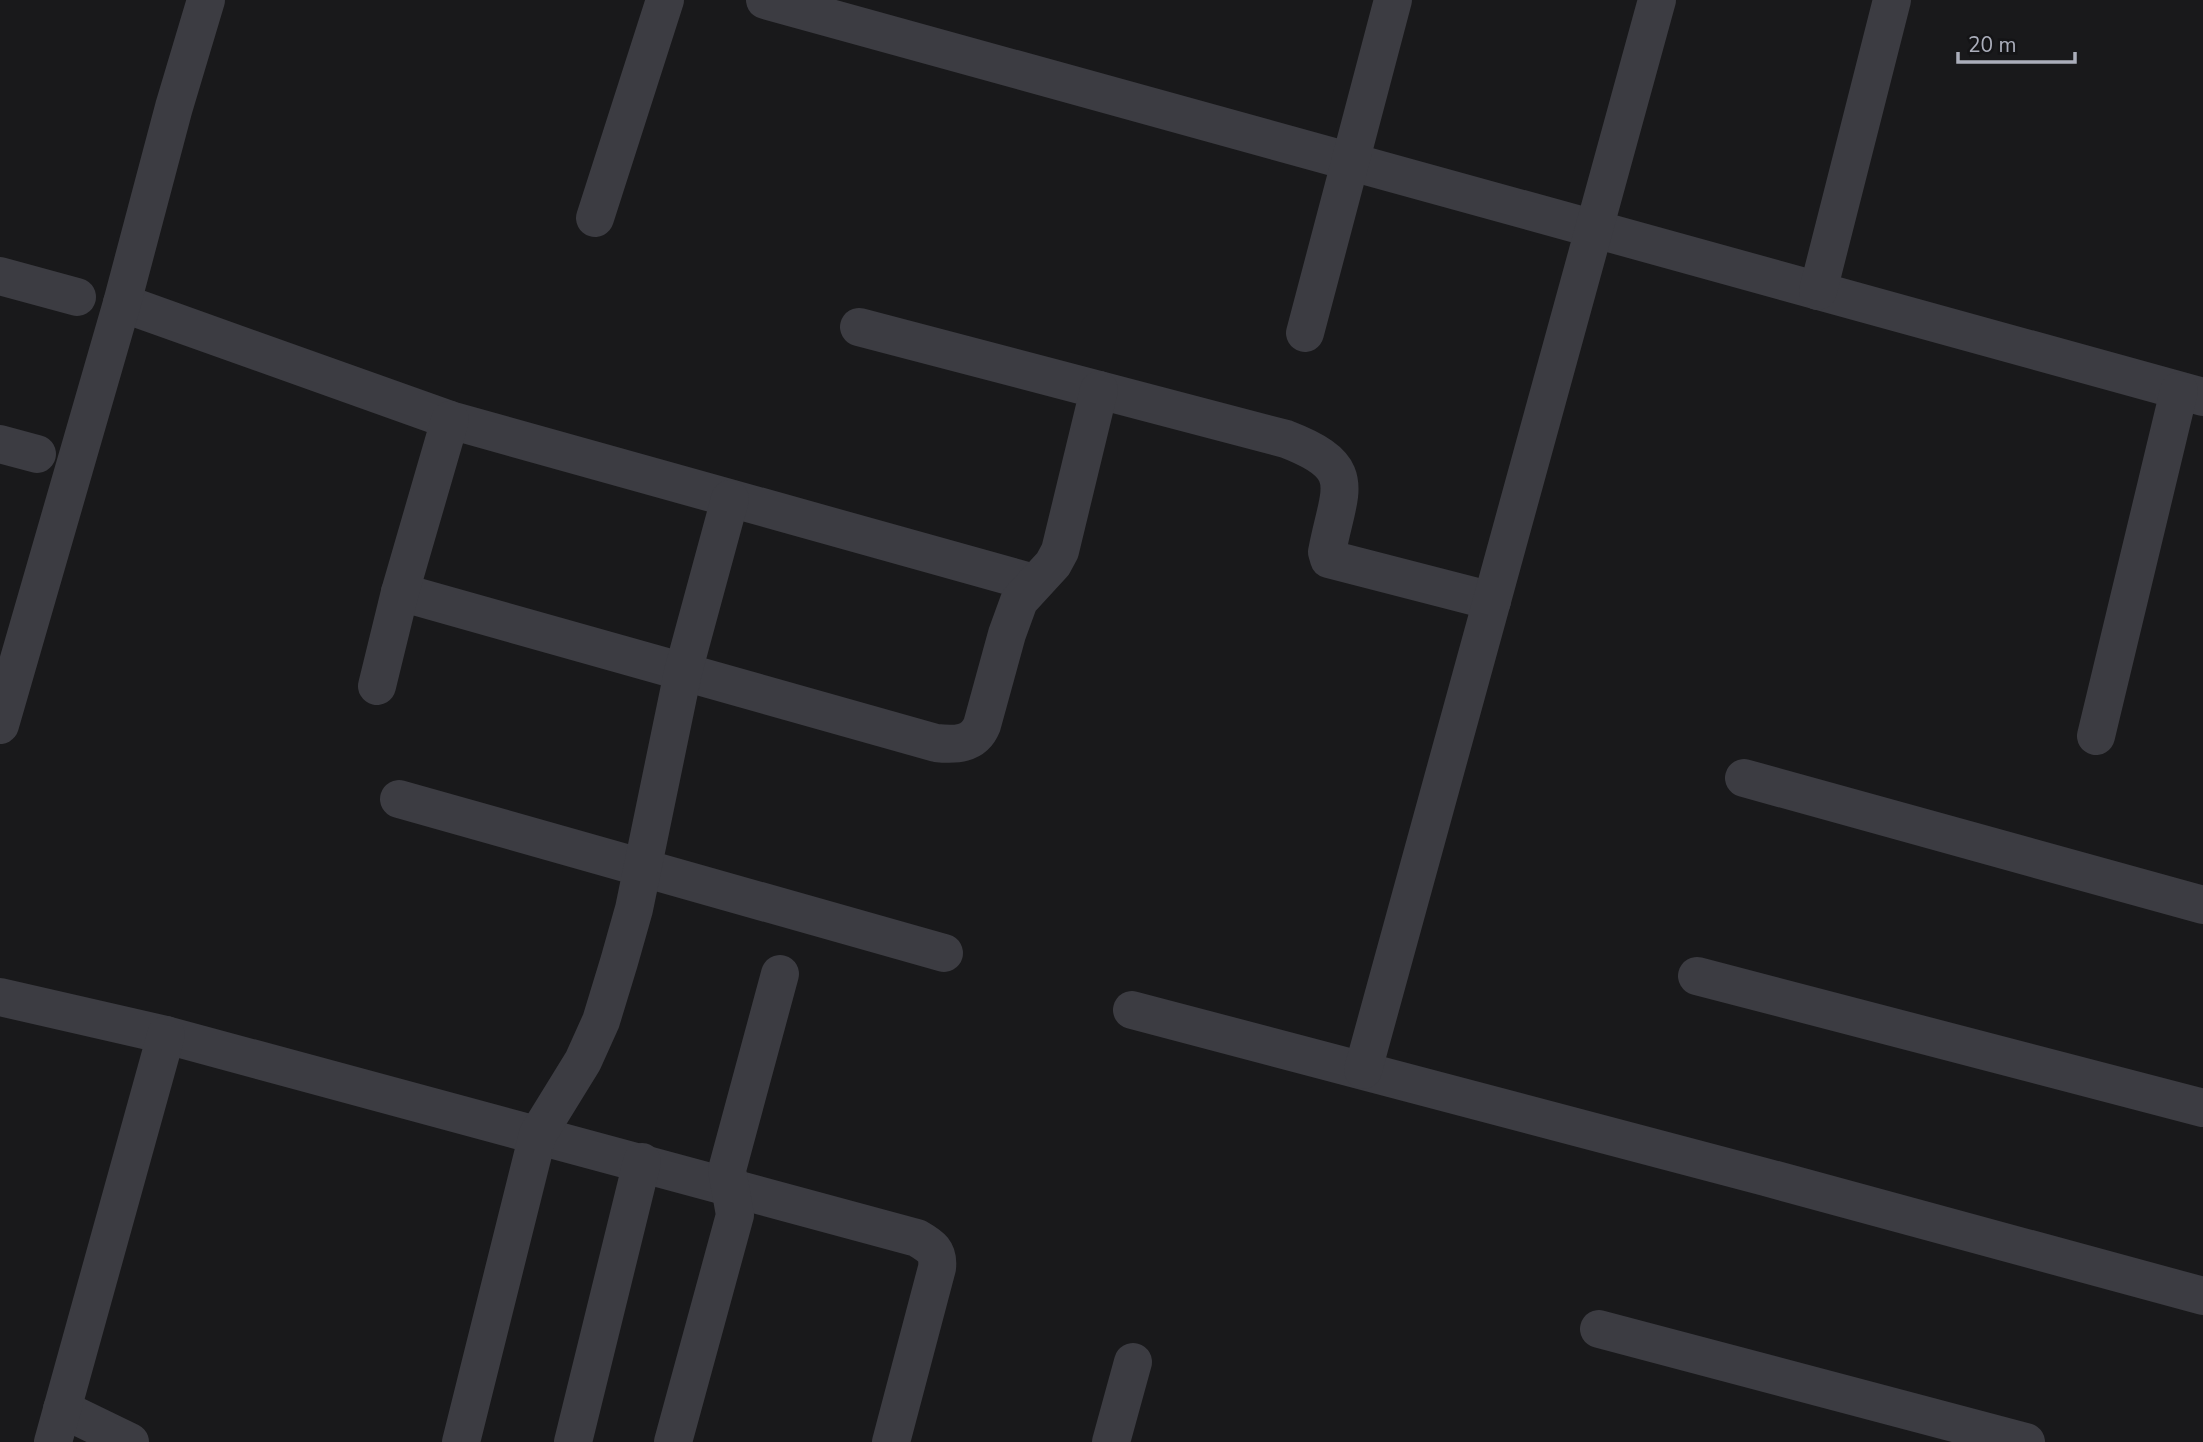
<svg xmlns="http://www.w3.org/2000/svg" width="2203" height="1442" font-family="'Nunito Sans',sans-serif">
  <style>
    .lines { fill: none; stroke-linecap: round; stroke-linejoin: round }
    .minor { stroke: #3c3c42; stroke-width: 38 }
  </style>
  <rect width="100%" height="100%" fill="#19191b"/>
  <g class="lines">
    <g class="minor">
      <path d="M 765,0 L 2203,397"/>
      <path d="M 595,218 L 665,0"/>
      <path d="M 0,276 L 77,297"/>
      <path d="M 1818,291 L 1892,0"/>
      <path d="M 122,303 L 450,420 L 1034,583"/>
      <path d="M 859,327 L 1286,439 C 1361,468 1339,488 1327,552 L 1329,559 L 1492,601"/>
      <path d="M 1305,333 L 1393,0"/>
      <path d="M 0,444 L 37,454"/>
      <path d="M 400,592 L 936,743 C 955,745 974,745 982,725 L 1007,634 L 1019,601 L 1053,564 L 1060,551 L 1099,390"/>
      <path d="M 377,686 L 400,592 L 450,420"/>
      <path d="M 0,725 L 122,303 L 174,107 L 206,0"/>
      <path d="M 2096,736 L 2179,391"/>
      <path d="M 1744,778 L 2203,905"/>
      <path d="M 399,799 L 944,953"/>
      <path d="M 1697,976 L 2203,1108"/>
      <path d="M 0,997 L 166,1035 L 917,1238 C 931,1246 939,1251 937,1268 L 891,1442"/>
      <path d="M 1132,1010 L 1765,1177 L 2203,1296"/>
      <path d="M 1363,1070 L 1657,0"/>
      <path d="M 1599,1329 L 2026,1442"/>
      <path d="M 62,1409 L 130,1442"/>
      <path d="M 53,1442 L 166,1035"/>
      <path d="M 461,1442 L 538,1134 L 583,1061 L 601,1021 L 619,962 L 634,909 L 683,672 L 730,499"/>
      <path d="M 573,1442 L 642,1162"/>
      <path d="M 673,1442 L 735,1215 L 727,1170 L 780,974"/>
      <path d="M 1111,1442 L 1133,1362"/>
    </g>
  </g>
  <path d="M1958 52v10h117v-10" fill="none" stroke="#abaebb" stroke-width="3.5"/>
  <text x="1968" y="52" font-size="21" fill="#abaebb" stroke="#141416" stroke-width="5" paint-order="stroke">20 m</text>
</svg>
